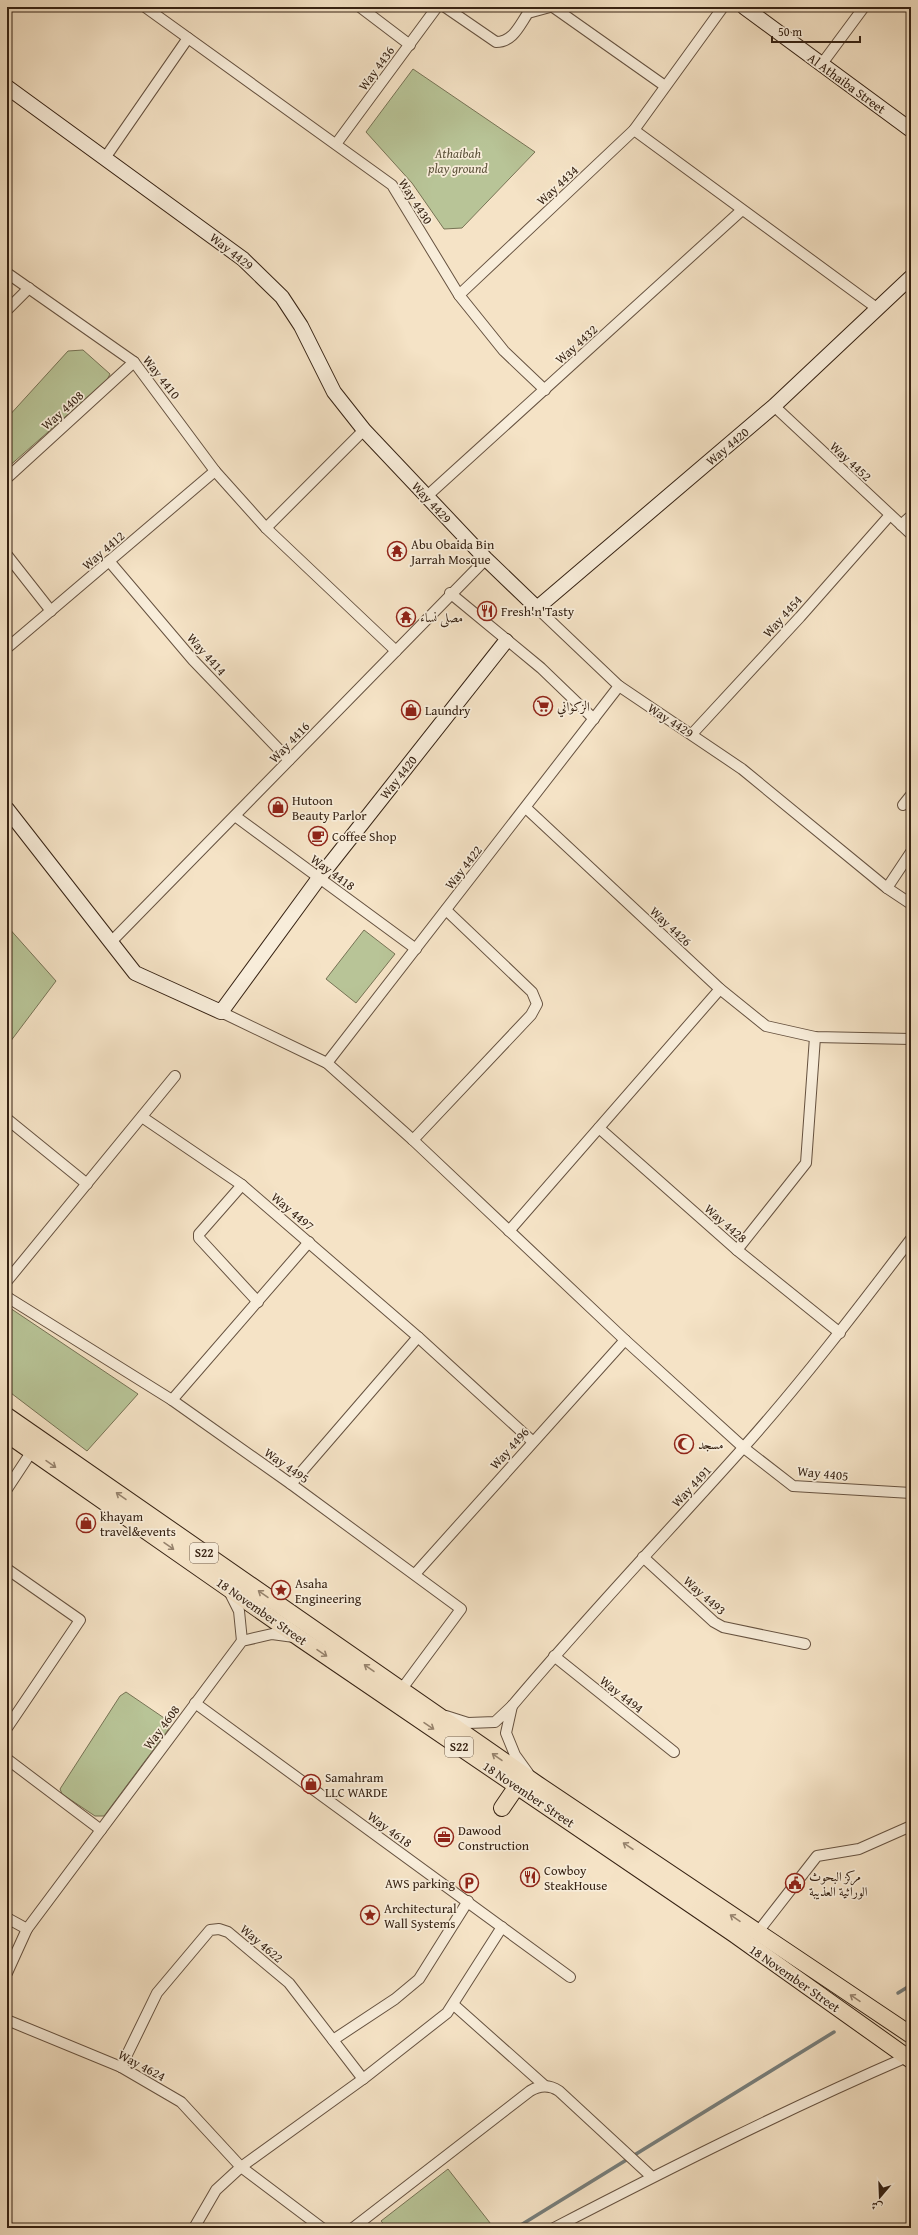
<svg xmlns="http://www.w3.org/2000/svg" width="918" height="2235" font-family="'Gentium Book Plus',Amiri,serif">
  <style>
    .green { fill: #b8c497; stroke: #777355 }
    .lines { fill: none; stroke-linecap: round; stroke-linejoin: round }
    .stream { stroke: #777e7b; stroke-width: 3.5 }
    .street-casing { stroke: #665240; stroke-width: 12 }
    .secondary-casing { stroke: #362213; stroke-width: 16 }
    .primary-casing { stroke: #362213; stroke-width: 18 }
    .street { stroke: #f8edda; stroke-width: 10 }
    .secondary { stroke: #f8edda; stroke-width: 14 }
    .primary { stroke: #f5e3c6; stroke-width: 16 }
    .oneway { stroke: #96826c }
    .labels { text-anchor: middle; stroke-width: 3.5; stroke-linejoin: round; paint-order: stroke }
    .shield { fill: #f8edda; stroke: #705f4f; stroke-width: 1 }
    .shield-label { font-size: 12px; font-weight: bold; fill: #362213 }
    .street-label { font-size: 13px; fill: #362213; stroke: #f8edda }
    .park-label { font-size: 13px; font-style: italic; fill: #5d533b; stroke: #f8edda }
    .poi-label { font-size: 13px; fill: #362213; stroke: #f8edda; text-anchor: start }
  </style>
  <rect width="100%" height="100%" fill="#f5e3c6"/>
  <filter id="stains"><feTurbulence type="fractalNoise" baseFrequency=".005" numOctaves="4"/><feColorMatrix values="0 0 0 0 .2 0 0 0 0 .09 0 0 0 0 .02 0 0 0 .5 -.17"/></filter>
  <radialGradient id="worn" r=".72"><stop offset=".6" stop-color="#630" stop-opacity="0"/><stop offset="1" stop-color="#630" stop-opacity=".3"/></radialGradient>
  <g class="green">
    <path d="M 413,69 L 535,152 L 462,228 L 444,229 L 412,183 L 366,132 Z"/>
    <path d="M 83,350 L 110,374 L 107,380 L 7,468 L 7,418 L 68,351 Z"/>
    <path d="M 7,926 L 56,981 L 7,1046 Z"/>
    <path d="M 364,930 L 395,954 L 356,1003 L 326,979 Z"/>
    <path d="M 7,1306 L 138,1394 L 87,1451 L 7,1390 Z"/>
    <path d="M 126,1692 L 170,1722 L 168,1730 L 104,1816 L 95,1816 L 62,1794 L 60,1789 L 120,1696 Z"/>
    <path d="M 448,2169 L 494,2228 L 387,2228 L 381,2221 Z"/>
  </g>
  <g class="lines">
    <g class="stream">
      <path d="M 898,1993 L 911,1985"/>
      <path d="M 516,2228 L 834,2032"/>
    </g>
    <defs>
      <g id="street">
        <path d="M 145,7 L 392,185 L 459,295 L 504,351 L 545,390"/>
        <path d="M 360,7 L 410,45"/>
        <path d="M 445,7 L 496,42 C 513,42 519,26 528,13 L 550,7"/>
        <path d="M 553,7 L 665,86"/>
        <path d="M 821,65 L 864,7"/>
        <path d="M 634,130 L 878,309"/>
        <path d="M 336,144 L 437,7"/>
        <path d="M 105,158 L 188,38"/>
        <path d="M 7,273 L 134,362 L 215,471 L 266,528 L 396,651"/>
        <path d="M 459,295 L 634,130 L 723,7"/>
        <path d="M 7,310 L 29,288"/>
        <path d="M 774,406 L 911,534"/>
        <path d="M 7,478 L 134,362"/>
        <path d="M 426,497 L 742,210"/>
        <path d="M 901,525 L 911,516"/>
        <path d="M 266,528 L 364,430"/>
        <path d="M 7,555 L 51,611"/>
        <path d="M 109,561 L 193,660 L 289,760"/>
        <path d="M 450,593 L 541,668 L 594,719"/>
        <path d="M 537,608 L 619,686 L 742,769 L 887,888 L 911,904"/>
        <path d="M 7,648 L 215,471"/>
        <path d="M 692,734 L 800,617 L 890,515"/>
        <path d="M 903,805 L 911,795"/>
        <path d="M 526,808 L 720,989 L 766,1026 L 815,1037 L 911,1039"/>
        <path d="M 235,816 L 416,949"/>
        <path d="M 887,888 L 911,852"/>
        <path d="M 110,943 L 486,559"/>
        <path d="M 221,1012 L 327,1063 L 413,1140 L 625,1340 L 744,1448 L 793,1486 L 911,1493"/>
        <path d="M 327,1063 L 619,686"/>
        <path d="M 142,1117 L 242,1185 L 418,1337 L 532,1441"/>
        <path d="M 7,1119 L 87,1184"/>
        <path d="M 599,1128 L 737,1250 L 840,1333"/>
        <path d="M 413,1140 L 531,1015 L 537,1004 L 532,992 L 446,910"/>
        <path d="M 242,1185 L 199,1234 L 199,1238 L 258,1302"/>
        <path d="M 509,1231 L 720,989"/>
        <path d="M 737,1250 L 806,1163 L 815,1037"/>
        <path d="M 7,1281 L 175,1076"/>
        <path d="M 7,1297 L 172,1400 L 291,1484 L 461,1609 L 401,1690"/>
        <path d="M 172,1400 L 309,1242"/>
        <path d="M 291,1484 L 418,1337"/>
        <path d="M 7,1489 L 32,1451"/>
        <path d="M 643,1557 L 714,1622 L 723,1627 L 805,1644"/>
        <path d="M 7,1569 L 80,1620 L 7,1728"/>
        <path d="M 415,1574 L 625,1340"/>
        <path d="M 229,1591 L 239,1611 L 242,1641"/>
        <path d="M 554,1656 L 674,1752"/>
        <path d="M 195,1703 L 570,1977"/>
        <path d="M 512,1706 C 586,1618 666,1534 743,1448 C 802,1382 857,1310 911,1239"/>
        <path d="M 446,1716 L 468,1723 L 495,1722 L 512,1706 L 506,1733 L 515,1755 L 528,1773"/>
        <path d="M 7,1759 L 101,1830"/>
        <path d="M 7,1918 L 27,1929"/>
        <path d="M 757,1933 L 817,1856 L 859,1849 L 911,1826"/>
        <path d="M 7,1973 L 27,1929 L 242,1641 L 272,1634 L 294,1637"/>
        <path d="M 454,2005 L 545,2086"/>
        <path d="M 7,2020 L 121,2067 L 181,2102 L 241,2167 L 322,2228"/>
        <path d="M 333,2040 L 395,1999 L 419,1979 L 468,1901"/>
        <path d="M 121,2067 L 157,1993 L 210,1930 L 219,1929 L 228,1932 L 289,1983 L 363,2079"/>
        <path d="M 194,2228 L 216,2190 L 241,2167 L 363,2079 L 447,2013 L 502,1927"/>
        <path d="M 353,2228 L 530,2091 C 540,2085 550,2085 559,2091 L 652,2177"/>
        <path d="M 554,2228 C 670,2168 787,2109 907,2057"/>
      </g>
      <g id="secondary">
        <path d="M 744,7 L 911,130"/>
        <path d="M 7,87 L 243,259 L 282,297 L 301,326 L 334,392 L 364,430 L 486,559 L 537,608 L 774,406 L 911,277"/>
        <path d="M 7,809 L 135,973 L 221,1012 L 319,878 L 506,641"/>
      </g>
      <g id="primary">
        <path d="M 7,1416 L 537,1784 L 911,2035"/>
        <path d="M 7,1434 L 301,1639 L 734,1934 L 911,2060"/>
        <path d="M 502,1808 L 517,1786"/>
      </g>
    </defs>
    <use href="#street" class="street-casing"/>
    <use href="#secondary" class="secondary-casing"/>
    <use href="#primary" class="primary-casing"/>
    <use href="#street" class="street"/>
    <use href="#secondary" class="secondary"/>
    <use href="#primary" class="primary"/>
  </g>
  <defs><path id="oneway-shaft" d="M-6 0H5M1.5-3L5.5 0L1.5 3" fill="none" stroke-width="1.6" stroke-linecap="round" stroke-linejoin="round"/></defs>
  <g class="oneway">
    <use href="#oneway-shaft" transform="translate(51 1464) rotate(35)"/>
    <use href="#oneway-shaft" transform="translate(121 1496) rotate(-145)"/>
    <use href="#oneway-shaft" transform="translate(169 1546) rotate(35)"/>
    <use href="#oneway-shaft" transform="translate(263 1594) rotate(-145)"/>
    <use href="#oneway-shaft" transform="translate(322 1653) rotate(34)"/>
    <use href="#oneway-shaft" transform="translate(369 1668) rotate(-145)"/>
    <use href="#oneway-shaft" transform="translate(429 1726) rotate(34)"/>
    <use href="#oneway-shaft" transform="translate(497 1757) rotate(-145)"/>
    <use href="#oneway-shaft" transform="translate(628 1846) rotate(-146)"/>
    <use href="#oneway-shaft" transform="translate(735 1918) rotate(-146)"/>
    <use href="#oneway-shaft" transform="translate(855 1998) rotate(-146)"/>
  </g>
  <defs>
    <symbol id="temple-ring" viewBox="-11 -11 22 22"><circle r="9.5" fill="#f8edda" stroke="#8f2418" stroke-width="1.5"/><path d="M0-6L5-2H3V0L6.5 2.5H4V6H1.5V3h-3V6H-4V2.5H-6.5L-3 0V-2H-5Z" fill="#8f2418"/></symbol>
    <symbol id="restaurant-ring" viewBox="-11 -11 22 22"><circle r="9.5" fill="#f8edda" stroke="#8f2418" stroke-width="1.5"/><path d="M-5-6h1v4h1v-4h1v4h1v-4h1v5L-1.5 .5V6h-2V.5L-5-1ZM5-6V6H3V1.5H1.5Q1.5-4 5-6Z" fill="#8f2418"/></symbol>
    <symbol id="supermarket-ring" viewBox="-11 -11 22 22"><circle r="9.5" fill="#f8edda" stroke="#8f2418" stroke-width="1.5"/><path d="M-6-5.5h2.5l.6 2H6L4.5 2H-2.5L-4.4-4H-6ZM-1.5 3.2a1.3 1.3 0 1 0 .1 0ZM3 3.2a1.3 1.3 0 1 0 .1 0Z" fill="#8f2418"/></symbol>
    <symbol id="shop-ring" viewBox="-11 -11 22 22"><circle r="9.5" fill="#f8edda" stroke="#8f2418" stroke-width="1.5"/><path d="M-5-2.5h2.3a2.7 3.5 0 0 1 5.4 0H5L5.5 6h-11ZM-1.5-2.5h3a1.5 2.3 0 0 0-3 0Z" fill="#8f2418"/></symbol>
    <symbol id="cafe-ring" viewBox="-11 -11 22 22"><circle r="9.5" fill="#f8edda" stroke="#8f2418" stroke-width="1.5"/><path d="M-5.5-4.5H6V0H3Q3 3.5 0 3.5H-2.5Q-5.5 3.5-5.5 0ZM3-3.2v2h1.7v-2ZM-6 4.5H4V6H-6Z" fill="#8f2418"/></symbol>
    <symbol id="mosque-ring" viewBox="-11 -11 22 22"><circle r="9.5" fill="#f8edda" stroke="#8f2418" stroke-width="1.5"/><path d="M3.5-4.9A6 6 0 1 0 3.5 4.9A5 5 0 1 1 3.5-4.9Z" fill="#8f2418"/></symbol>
    <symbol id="sight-ring" viewBox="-11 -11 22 22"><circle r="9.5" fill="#f8edda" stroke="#8f2418" stroke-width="1.5"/><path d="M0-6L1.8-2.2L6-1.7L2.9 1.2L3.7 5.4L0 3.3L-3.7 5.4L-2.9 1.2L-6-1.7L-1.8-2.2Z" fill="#8f2418"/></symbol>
    <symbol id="office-ring" viewBox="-11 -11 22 22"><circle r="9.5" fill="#f8edda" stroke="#8f2418" stroke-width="1.5"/><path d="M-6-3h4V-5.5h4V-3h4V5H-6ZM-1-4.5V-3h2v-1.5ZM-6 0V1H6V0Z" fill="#8f2418"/></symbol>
    <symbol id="parking-ring" viewBox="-11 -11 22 22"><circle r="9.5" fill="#f8edda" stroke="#8f2418" stroke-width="1.5"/><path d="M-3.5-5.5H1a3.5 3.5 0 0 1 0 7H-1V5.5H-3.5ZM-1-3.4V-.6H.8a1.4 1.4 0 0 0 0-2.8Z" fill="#8f2418"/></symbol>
    <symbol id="civic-ring" viewBox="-11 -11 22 22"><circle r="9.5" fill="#f8edda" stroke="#8f2418" stroke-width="1.5"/><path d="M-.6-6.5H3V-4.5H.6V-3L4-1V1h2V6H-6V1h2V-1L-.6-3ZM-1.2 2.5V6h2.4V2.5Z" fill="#8f2418"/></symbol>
  </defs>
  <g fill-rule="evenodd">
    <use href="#temple-ring" x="386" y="540" width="22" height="22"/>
    <use href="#restaurant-ring" x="476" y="600" width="22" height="22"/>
    <use href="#temple-ring" x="395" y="606" width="22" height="22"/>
    <use href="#supermarket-ring" x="532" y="695" width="22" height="22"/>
    <use href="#shop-ring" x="400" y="699" width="22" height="22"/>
    <use href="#shop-ring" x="267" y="796" width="22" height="22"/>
    <use href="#cafe-ring" x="307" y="825" width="22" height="22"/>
    <use href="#mosque-ring" x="673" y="1433" width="22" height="22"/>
    <use href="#shop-ring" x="75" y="1512" width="22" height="22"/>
    <use href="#sight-ring" x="270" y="1579" width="22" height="22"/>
    <use href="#shop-ring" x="300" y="1773" width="22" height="22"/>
    <use href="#office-ring" x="433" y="1826" width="22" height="22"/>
    <use href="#restaurant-ring" x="519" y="1866" width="22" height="22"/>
    <use href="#parking-ring" x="458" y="1872" width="22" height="22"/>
    <use href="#civic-ring" x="784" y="1872" width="22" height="22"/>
    <use href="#sight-ring" x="359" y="1904" width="22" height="22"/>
  </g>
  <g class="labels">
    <g class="shield">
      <rect x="190" y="1543" width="28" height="20" rx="3"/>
      <rect x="445" y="1737" width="28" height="20" rx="3"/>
    </g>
    <g class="shield-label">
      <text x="204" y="1557">S22</text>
      <text x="459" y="1751">S22</text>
    </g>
    <g class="street-label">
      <text transform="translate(376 68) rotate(-54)" y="5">Way 4436</text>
      <text transform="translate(847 83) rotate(36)" y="5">Al Athaiba Street</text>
      <text transform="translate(557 185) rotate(-43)" y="5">Way 4434</text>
      <text transform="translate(416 201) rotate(57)" y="5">Way 4430</text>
      <text transform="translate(232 251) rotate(38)" y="5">Way 4429</text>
      <text transform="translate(576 344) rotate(-42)" y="5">Way 4432</text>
      <text transform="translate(162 377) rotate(52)" y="5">Way 4410</text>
      <text transform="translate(62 410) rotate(-42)" y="5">Way 4408</text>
      <text transform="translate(727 446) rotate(-40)" y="5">Way 4420</text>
      <text transform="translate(851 461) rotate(43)" y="5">Way 4452</text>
      <text transform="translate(432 502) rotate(47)" y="5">Way 4429</text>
      <text transform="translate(103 550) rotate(-41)" y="5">Way 4412</text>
      <text transform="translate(782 616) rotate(-48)" y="5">Way 4454</text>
      <text transform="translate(207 654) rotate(48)" y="5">Way 4414</text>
      <text transform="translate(671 720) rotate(33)" y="5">Way 4429</text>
      <text transform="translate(289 742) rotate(-46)" y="5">Way 4416</text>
      <text transform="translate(398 777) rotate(-52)" y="5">Way 4420</text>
      <text transform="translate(463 867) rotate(-52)" y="5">Way 4422</text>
      <text transform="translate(333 872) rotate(36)" y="5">Way 4418</text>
      <text transform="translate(671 926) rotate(43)" y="5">Way 4426</text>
      <text transform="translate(293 1211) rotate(40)" y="5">Way 4497</text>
      <text transform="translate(726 1223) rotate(41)" y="5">Way 4428</text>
      <text transform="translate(509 1448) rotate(-48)" y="5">Way 4496</text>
      <text transform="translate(287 1465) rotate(35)" y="5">Way 4495</text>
      <text transform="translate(823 1473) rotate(6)" y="5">Way 4405</text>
      <text transform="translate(691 1486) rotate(-47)" y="5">Way 4491</text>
      <text transform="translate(705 1595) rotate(41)" y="5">Way 4493</text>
      <text transform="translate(262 1611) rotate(35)" y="5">18 November Street</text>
      <text transform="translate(622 1694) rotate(38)" y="5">Way 4494</text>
      <text transform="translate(161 1727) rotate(-53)" y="5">Way 4608</text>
      <text transform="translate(529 1794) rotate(34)" y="5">18 November Street</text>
      <text transform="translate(390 1829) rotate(36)" y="5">Way 4618</text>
      <text transform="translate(262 1943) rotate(40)" y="5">Way 4622</text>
      <text transform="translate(795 1978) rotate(35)" y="5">18 November Street</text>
      <text transform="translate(142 2065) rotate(28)" y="5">Way 4624</text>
    </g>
    <g class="park-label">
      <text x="458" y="158">Athaibah<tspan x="458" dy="15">play ground</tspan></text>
    </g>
    <g class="poi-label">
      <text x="411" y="549">Abu Obaida Bin<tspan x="411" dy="15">Jarrah Mosque</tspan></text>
      <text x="501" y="616">Fresh'n'Tasty</text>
      <text x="420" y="622">مصلى نساء</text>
      <text x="557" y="711">الزكواني</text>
      <text x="425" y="715">Laundry</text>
      <text x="292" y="805">Hutoon<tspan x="292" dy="15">Beauty Parlor</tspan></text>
      <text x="332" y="841">Coffee Shop</text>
      <text x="698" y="1449">مسجد</text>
      <text x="100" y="1521">khayam<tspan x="100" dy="15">travel&amp;events</tspan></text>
      <text x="295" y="1588">Asaha<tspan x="295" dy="15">Engineering</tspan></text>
      <text x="325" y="1782">Samahram<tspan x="325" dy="15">LLC WARDE</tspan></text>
      <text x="458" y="1835">Dawood<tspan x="458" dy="15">Construction</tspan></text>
      <text x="544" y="1875">Cowboy<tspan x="544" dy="15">SteakHouse</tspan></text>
      <text x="809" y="1881">مركز البحوث<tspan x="809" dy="15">الوراثية العذيبة</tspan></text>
      <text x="455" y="1888" text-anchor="end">AWS parking</text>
      <text x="384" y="1913">Architectural<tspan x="384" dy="15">Wall Systems</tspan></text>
    </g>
  </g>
  <rect width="918" height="2235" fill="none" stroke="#f5e3c6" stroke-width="24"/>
  <rect x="8" y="8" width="902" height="2219" fill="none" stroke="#362213" stroke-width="2"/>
  <rect x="12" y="12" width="894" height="2211" fill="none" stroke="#362213"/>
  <g transform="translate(880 2197) rotate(199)" stroke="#f8edda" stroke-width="3" paint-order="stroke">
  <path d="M0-3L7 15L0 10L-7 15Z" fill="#362213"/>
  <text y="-6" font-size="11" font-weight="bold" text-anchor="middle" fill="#362213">ش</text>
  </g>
  <path d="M772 36v6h88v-6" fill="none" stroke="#362213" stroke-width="2"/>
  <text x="778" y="36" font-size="12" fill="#362213" stroke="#f8edda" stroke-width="3" paint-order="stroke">50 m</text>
  <rect width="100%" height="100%" filter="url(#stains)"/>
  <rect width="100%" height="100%" fill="url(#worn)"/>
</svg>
